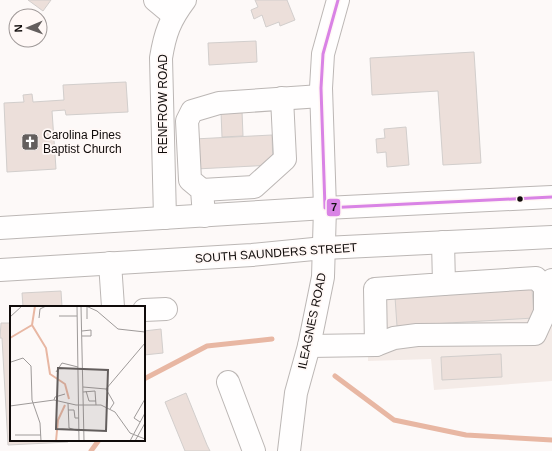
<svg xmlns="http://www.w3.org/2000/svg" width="552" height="451" font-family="Arial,sans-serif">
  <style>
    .built { fill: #f4ebe7 }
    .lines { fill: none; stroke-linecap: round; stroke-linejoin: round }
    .stream { stroke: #e8b7a3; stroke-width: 5 }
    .building { fill: #ecdfda; stroke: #d2cecc }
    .minor-casing { stroke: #bcb7b5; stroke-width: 24 }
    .highway-casing { stroke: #bcb7b5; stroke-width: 24 }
    .minor { stroke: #fffefe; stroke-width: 22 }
    .highway { stroke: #fffefe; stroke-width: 22 }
    .bus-1-casing { stroke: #fff8f6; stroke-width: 6 }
    .bus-1 { stroke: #d983e5; stroke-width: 3 }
    .bus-dot { fill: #100b0a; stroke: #fff8f6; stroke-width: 1.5 }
    .labels { text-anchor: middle; stroke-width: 3.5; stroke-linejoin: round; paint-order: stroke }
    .street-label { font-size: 12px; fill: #100b0a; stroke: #fff8f6 }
    .poi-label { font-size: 12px; fill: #100b0a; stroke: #fff8f6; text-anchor: start }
    .inset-river { fill: none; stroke: #e8b7a3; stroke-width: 2 }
    .inset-road { fill: none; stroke: #9e9a99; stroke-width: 1 }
    .view { fill: #635e5d; fill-opacity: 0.15; stroke: #635e5d; stroke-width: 2 }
    .inset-edge { fill: none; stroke: #100b0a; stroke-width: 2 }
    .line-badge { stroke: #fff8f6; stroke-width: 1.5 }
    .pale-badge-label { font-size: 11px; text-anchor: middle; font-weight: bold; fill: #111 }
  </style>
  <rect width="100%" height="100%" fill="#fdf9f8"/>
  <path class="built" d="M 552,272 L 552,381 L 434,390 L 431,359 L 368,361 L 368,278 Z"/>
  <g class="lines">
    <g class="stream">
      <path d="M 335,376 L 394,420 L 466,435 L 552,440"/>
      <path d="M 144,379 L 207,346 L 272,339"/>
      <path d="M 91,451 L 99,440"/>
    </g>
  </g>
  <g class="building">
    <path d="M 28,0 L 51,0 L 43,11 Z"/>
    <path d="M 255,0 L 287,0 L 295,20 L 280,26 L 279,22 L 266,27 L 262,15 L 254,19 L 251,10 L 258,7 Z"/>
    <path d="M 256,41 L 257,62 L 209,65 L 208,43 Z"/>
    <path d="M 474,52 L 481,163 L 443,165 L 438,91 L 372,95 L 370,58 Z"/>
    <path d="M 126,82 L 128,112 L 66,115 L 65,110 L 52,111 L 56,169 L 7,172 L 4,103 L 24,102 L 23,95 L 32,94 L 33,102 L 64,100 L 63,85 Z"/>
    <path d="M 242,111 L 243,136 L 222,137 L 221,112 Z"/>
    <path d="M 406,127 L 409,165 L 387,167 L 386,152 L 377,153 L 376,139 L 385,138 L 384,129 Z"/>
    <path d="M 272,135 L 273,165 L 196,169 L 194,139 Z"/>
    <path d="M 532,288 L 534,318 L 397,326 L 395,297 Z"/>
    <path d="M 61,291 L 62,307 L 23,307 L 22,293 Z"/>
    <path d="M 1,323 L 11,323 L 11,440 L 68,440 L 68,442 L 8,445 L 2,338 L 0,338 Z"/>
    <path d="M 161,329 L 163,353 L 144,355 L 144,331 Z"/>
    <path d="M 501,354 L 502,377 L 442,380 L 441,357 Z"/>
    <path d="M 186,393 L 207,445 L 210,451 L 185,451 L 165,402 Z"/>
  </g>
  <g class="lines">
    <defs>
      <g id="minor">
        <path d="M 155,0 L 173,15"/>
        <path d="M 202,190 L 254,187 L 285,159 L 282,98"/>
        <path d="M 204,216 L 202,190 L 190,180 L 187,121 L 192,111 L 219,103 L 321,96"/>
        <path d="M 165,218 L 161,58 C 165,33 170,20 185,0"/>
        <path d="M 110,263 L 113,307"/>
        <path d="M 444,284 L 536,278 L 545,287"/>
        <path d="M 144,310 L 166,309"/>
        <path d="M 376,345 L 375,289 L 444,284 L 443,242"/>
        <path d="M 309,346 L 376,345 L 394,338 L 417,335 L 535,334 L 545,312 L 545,287 L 552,280"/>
        <path d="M 228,382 L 254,451"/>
        <path d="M 289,451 L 296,393 L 309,346 L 323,277 L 325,208 L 321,88 L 323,54 L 338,0"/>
      </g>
      <g id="highway">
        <path d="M 0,228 L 325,208 L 552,197"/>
        <path d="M 0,270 L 252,255 L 324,248 L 552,237"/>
      </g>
    </defs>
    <use href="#minor" class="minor-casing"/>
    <use href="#highway" class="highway-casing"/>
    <use href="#minor" class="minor"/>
    <use href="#highway" class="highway"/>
    <defs>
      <path id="bus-1" d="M 338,0 L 323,54 L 321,88 L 325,208 L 552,197"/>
    </defs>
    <use href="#bus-1" class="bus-1-casing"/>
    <use href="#bus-1" class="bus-1"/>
  </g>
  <defs>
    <symbol id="church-square" viewBox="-11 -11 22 22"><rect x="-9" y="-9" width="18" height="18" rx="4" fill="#635e5d" stroke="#fff8f6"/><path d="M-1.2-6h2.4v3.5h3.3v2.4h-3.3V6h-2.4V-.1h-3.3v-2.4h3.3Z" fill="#fff"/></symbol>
  </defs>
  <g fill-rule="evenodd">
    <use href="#church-square" x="20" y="132" width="20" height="20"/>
  </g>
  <circle class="bus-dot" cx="520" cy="199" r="3.5"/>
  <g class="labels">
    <g class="street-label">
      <text transform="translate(163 104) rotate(-90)" y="4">RENFROW ROAD</text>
      <text transform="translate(276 253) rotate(-4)" y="4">SOUTH SAUNDERS STREET</text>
      <text transform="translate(312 321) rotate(-78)" y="4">ILEAGNES ROAD</text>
    </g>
    <g class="poi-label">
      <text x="43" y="139">Carolina Pines<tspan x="43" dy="14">Baptist Church</tspan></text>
    </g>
  </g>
  <g transform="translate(10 306)">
    <rect width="135" height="135" fill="#fdf9f8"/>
    <path class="inset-river" d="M 25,0 L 22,19 L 36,42 L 40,68 L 55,78 L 59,93M 0,32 L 22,19M 46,135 L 48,114 L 55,99"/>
    <path class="inset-road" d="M 67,0 L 69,135M 71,0 L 74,135M 76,0 L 87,5 L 108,23 L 135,26M 77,0 L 77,13M 49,10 L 67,10M 0,11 L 12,0M 29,12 L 30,3 L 36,0M 72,25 L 81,24 L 81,30 L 72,30M 1,56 L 13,52 L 21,60 L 22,94 L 30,117 L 31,135M 46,66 L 52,57 L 68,61M 73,81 L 96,83M 96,83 L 135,37M 96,83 L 104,97 L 100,103M 76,85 L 79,95 L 86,95M 73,86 L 85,85 L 86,99M 44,94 L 45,91 L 55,88M 58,97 L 59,122 L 69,125M 0,100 L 44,94 L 66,99 L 91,99 L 105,106 L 120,127 L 135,133M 58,104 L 64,104 L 65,112 L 69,112M 130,116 L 124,112 L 135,93M 5,129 L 31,129M 120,135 L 135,107M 125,135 L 135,117"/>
    <path class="view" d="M 48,62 L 98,64 L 96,125 L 46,123 Z"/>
    <rect width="135" height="135" class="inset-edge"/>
  </g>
  <rect class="line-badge" x="326" y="198" width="15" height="19" rx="4" fill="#d983e5"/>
  <g class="pale-badge-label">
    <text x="334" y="211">7</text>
  </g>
  <g transform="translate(28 28) rotate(268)"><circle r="19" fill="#fff8f6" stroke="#9f9998"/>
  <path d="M0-3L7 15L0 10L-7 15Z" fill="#635e5d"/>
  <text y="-6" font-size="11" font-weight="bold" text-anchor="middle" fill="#100b0a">N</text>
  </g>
</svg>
